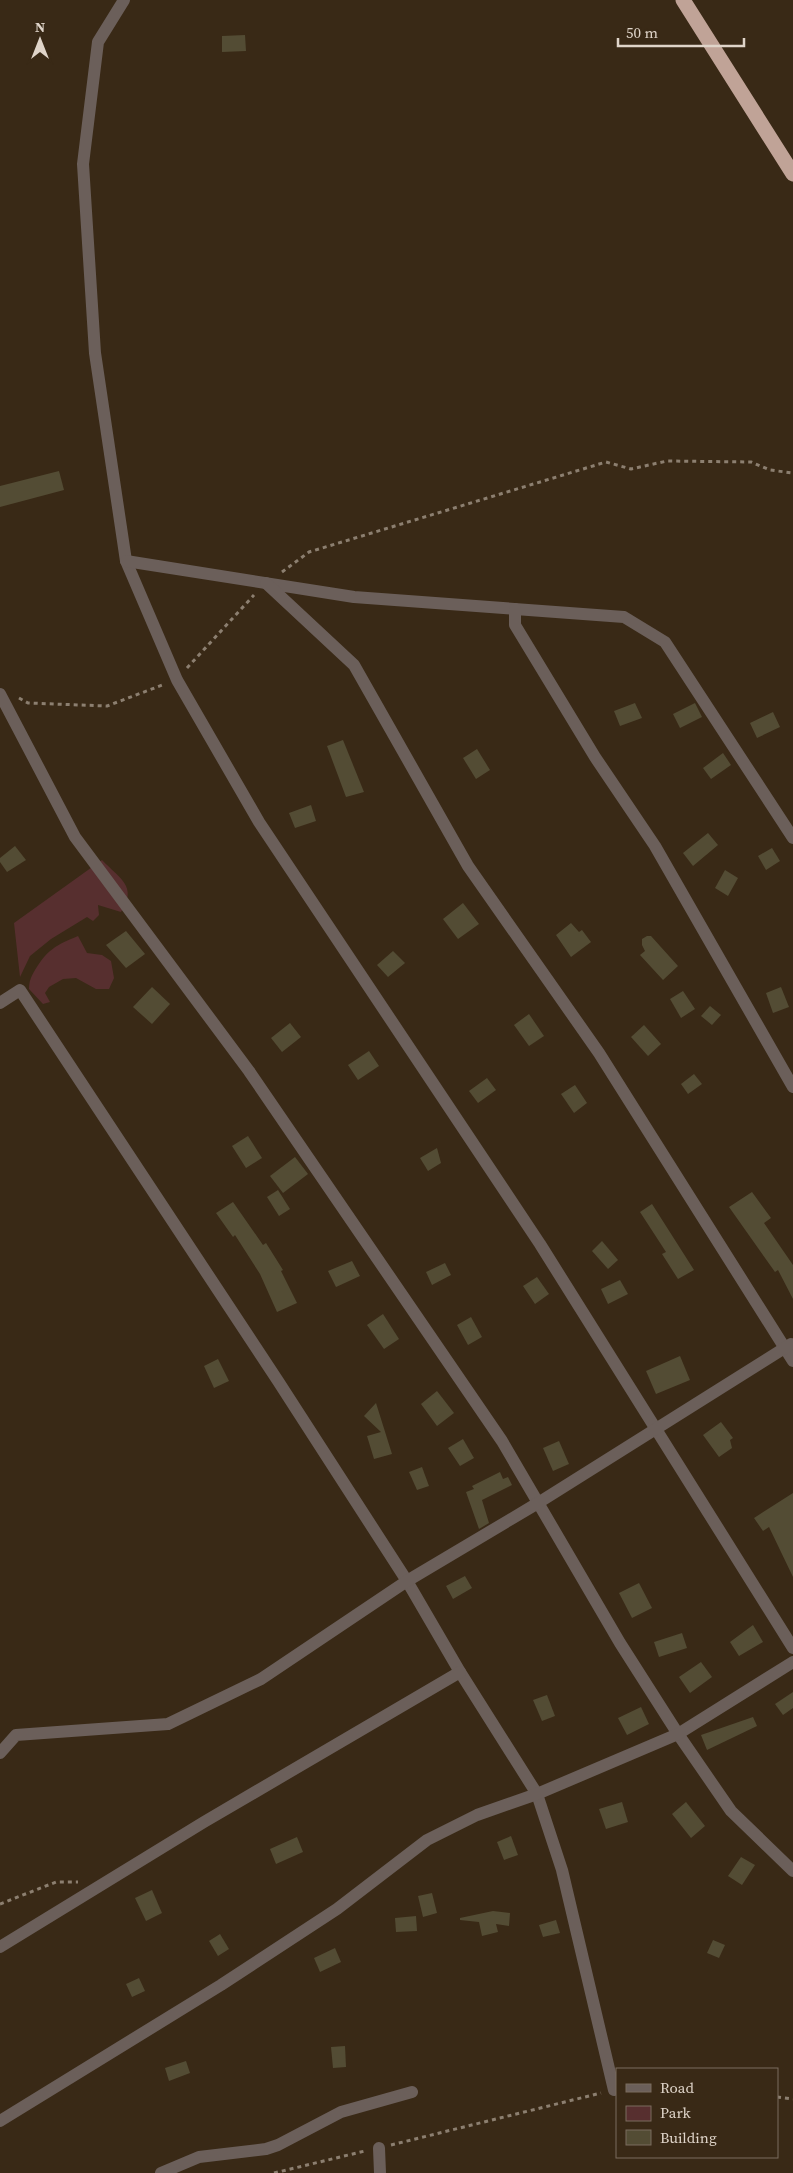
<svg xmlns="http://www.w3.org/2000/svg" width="793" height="2173" font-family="'Source Serif 4',serif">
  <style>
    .green { fill: #572f2f }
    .building { fill: #534c34 }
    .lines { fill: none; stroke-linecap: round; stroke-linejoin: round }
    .path { stroke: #8c7f70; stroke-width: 3; stroke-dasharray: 4 4; stroke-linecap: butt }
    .minor { stroke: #6b5f5a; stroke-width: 12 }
    .highway { stroke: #c0a397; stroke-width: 15 }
  </style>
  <rect width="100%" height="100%" fill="#392916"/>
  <g class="green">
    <path d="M 102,860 C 120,879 138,886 121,912 L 98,905 L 99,915 L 93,921 L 87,917 L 51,939 L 30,956 L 20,977 L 14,923 Z"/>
    <path d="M 78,936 L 87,953 L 102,955 L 111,961 L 114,978 L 109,989 L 96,989 L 76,978 L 63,979 L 49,987 L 45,993 L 50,1002 L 43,1004 L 29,989 C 29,981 31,977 35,970 C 47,950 56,945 78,936 Z"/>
  </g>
  <g class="building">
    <path d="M 245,35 L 246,51 L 222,52 L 222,36 Z"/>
    <path d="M 59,471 L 64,490 L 0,507 L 0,486 Z"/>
    <path d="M 635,703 L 642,718 L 620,726 L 614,711 Z"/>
    <path d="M 695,703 L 702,717 L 680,728 L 673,714 Z"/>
    <path d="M 773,712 L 780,727 L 757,738 L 750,723 Z"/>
    <path d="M 343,740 L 364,792 L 346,797 L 327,746 Z"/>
    <path d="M 477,749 L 490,770 L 476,779 L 463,758 Z"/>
    <path d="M 723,753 L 731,765 L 711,779 L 703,768 Z"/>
    <path d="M 311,805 L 316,821 L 295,828 L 289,813 Z"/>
    <path d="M 708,833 L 718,845 L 693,866 L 683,853 Z"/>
    <path d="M 15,846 L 26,860 L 7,872 L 0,862 L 0,858 Z"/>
    <path d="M 772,848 L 780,861 L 766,870 L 758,856 Z"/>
    <path d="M 725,870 L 738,878 L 728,896 L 715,888 Z"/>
    <path d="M 463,903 L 479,924 L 458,939 L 443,919 Z"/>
    <path d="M 571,923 L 579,932 L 582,930 L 591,942 L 571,957 L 556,935 Z"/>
    <path d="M 126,931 L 145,954 L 126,968 L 106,945 Z"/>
    <path d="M 647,936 L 651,936 L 678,966 L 663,980 L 640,955 L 645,951 L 642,945 L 642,939 Z"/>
    <path d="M 393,951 L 405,963 L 388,977 L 377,965 Z"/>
    <path d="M 152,987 L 170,1004 L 152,1024 L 133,1007 Z"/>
    <path d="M 781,987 L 789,1007 L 773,1013 L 766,993 Z"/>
    <path d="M 683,991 L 695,1009 L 681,1018 L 670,999 Z"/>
    <path d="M 710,1006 L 721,1015 L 712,1025 L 701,1016 Z"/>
    <path d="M 529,1014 L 544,1036 L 529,1046 L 514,1025 Z"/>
    <path d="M 290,1023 L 301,1037 L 282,1052 L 271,1038 Z"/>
    <path d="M 644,1025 L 661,1044 L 648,1056 L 631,1037 Z"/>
    <path d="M 369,1051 L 379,1066 L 358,1080 L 348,1065 Z"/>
    <path d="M 694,1074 L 702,1084 L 688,1094 L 681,1084 Z"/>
    <path d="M 487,1078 L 496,1090 L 478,1103 L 469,1091 Z"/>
    <path d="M 575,1085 L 587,1103 L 574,1113 L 561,1094 Z"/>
    <path d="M 248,1136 L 262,1158 L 246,1168 L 232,1146 Z"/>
    <path d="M 437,1148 L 441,1163 L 428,1171 L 420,1158 Z"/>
    <path d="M 295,1157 L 308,1174 L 283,1193 L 270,1176 Z"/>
    <path d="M 278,1190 L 290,1209 L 279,1216 L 267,1197 Z"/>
    <path d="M 752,1192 L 771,1218 L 764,1223 L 793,1265 L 793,1299 L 778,1270 L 775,1272 L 729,1207 Z"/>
    <path d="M 233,1202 L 263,1245 L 266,1243 L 283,1270 L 281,1271 L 297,1303 L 277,1312 L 260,1274 L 235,1235 L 233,1237 L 216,1213 Z"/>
    <path d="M 652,1204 L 694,1270 L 678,1279 L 662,1254 L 666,1252 L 640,1212 Z"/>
    <path d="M 602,1241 L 618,1260 L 608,1269 L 592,1251 Z"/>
    <path d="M 352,1261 L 360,1276 L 336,1287 L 328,1271 Z"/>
    <path d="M 445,1263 L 451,1275 L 432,1285 L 426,1272 Z"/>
    <path d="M 537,1277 L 549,1294 L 535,1304 L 523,1286 Z"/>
    <path d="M 620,1280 L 628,1294 L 608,1304 L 601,1289 Z"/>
    <path d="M 383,1314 L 399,1339 L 384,1349 L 367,1325 Z"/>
    <path d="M 471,1317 L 482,1337 L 468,1345 L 457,1325 Z"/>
    <path d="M 680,1356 L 690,1380 L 656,1394 L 646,1371 Z"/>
    <path d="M 218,1359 L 229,1381 L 214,1388 L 204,1366 Z"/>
    <path d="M 437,1391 L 454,1413 L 437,1426 L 421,1404 Z"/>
    <path d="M 376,1403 L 392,1454 L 374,1459 L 367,1436 L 381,1432 L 364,1416 Z"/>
    <path d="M 721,1422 L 733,1438 L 730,1440 L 732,1448 L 719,1457 L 703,1435 Z"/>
    <path d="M 463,1439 L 474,1458 L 460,1466 L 448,1448 Z"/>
    <path d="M 559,1441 L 569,1464 L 553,1471 L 543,1448 Z"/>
    <path d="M 422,1467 L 429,1486 L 417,1490 L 409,1472 Z"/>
    <path d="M 500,1472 L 503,1479 L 508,1477 L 512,1485 L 482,1500 L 489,1523 L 479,1529 L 466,1492 L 474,1489 L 472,1486 Z"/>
    <path d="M 793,1493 L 793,1577 L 769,1527 L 763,1531 L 754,1518 Z"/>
    <path d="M 465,1576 L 472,1588 L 453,1599 L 446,1586 Z"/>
    <path d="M 639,1583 L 652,1608 L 632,1618 L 619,1593 Z"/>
    <path d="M 753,1625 L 763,1642 L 739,1656 L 730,1642 Z"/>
    <path d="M 682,1633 L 687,1648 L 659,1657 L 654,1642 Z"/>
    <path d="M 701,1662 L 712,1677 L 690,1693 L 679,1677 Z"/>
    <path d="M 793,1692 L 793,1708 L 783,1715 L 775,1704 Z"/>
    <path d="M 547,1695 L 555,1716 L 542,1721 L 533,1700 Z"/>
    <path d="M 641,1707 L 649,1724 L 627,1735 L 618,1718 Z"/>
    <path d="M 753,1717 L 757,1726 L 707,1750 L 701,1735 Z"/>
    <path d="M 622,1802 L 628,1822 L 606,1829 L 599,1809 Z"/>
    <path d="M 686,1802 L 705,1826 L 691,1838 L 672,1814 Z"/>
    <path d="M 511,1836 L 518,1855 L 504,1860 L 497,1842 Z"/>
    <path d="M 297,1837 L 303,1852 L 276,1864 L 270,1849 Z"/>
    <path d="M 741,1857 L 755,1865 L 742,1885 L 728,1876 Z"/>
    <path d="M 152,1890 L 162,1913 L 146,1921 L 135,1898 Z"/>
    <path d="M 432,1893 L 437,1913 L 423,1917 L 418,1896 Z"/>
    <path d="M 493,1911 L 510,1913 L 509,1926 L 496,1924 L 498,1932 L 482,1936 L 479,1922 L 460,1920 L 460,1918 Z"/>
    <path d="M 416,1916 L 417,1931 L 396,1932 L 395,1918 Z"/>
    <path d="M 556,1920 L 560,1933 L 543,1937 L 539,1925 Z"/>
    <path d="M 220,1934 L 229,1949 L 218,1956 L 209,1941 Z"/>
    <path d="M 713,1940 L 725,1945 L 719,1958 L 707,1953 Z"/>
    <path d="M 335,1948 L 341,1962 L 320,1972 L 314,1958 Z"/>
    <path d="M 139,1978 L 145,1991 L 132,1997 L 126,1984 Z"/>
    <path d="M 345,2046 L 346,2067 L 333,2068 L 331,2047 Z"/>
    <path d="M 186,2061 L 190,2073 L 169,2081 L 165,2068 Z"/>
  </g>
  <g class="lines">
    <g class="path">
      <path d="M 282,572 L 309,552 L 606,462 L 631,469 L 667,461 L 751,462 L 770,470 L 793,473"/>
      <path d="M 187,668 L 254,595"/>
      <path d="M 19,698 L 28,703 L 107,706 L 165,684"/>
      <path d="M 0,1904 L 56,1882 L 78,1882"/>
      <path d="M 777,2097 L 793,2099"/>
      <path d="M 391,2145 L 601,2093"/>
      <path d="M 274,2173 L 365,2151"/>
    </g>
    <g class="minor">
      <path d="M 124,0 L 98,42 L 83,164 L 95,353 L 126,561 L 177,680 L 259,822 L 540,1244 L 793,1648"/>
      <path d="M 126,561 L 354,597 L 624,617 L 665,642 L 793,838"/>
      <path d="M 266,583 L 354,665 L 468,866 L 599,1053 L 793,1361"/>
      <path d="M 515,609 L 515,625 L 595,757 L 655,846 L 793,1087"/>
      <path d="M 0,694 L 75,837 L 249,1071 L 502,1441 L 620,1643 L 678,1734 L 731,1811 L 793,1871"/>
      <path d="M 0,1003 L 20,990 L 278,1381 L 407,1581 L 460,1672 L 537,1794 L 562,1870 L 614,2090"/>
      <path d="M 0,1753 L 16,1735 L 168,1724 L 261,1679 L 407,1581 L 538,1503 L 791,1344"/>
      <path d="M 0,1947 L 204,1822 L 460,1672"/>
      <path d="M 0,2121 L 221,1985 L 337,1909 L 427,1840 L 477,1815 L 537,1794 L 678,1734 L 793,1662"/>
      <path d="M 379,2148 L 380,2173"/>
      <path d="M 161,2173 L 199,2157 L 266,2149 L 278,2145 L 341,2112 L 412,2092"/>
    </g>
    <path class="highway" d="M 683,0 L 793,174"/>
  </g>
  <rect x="616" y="2068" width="162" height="90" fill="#392916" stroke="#7b6d5e"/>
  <rect x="626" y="2084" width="25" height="8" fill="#6b5f5a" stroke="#7b6d5e"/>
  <text x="660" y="2093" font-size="15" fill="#dfd4c9">Road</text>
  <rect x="626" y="2106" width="25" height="15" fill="#572f2f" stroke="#7b6d5e"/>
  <text x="660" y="2118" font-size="15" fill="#dfd4c9">Park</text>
  <rect x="626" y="2130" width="25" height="15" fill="#534c34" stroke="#7b6d5e"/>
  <text x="660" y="2143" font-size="15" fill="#dfd4c9">Building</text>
  <g transform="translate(40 40)" stroke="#392916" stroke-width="4" paint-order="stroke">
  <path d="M0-4L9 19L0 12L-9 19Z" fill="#dfd4c9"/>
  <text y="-8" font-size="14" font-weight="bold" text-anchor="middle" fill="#dfd4c9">N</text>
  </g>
  <path d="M618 38v8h126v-8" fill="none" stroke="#dfd4c9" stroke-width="2.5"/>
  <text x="626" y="38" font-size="15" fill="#dfd4c9" stroke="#392916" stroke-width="4" paint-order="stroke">50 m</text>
</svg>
